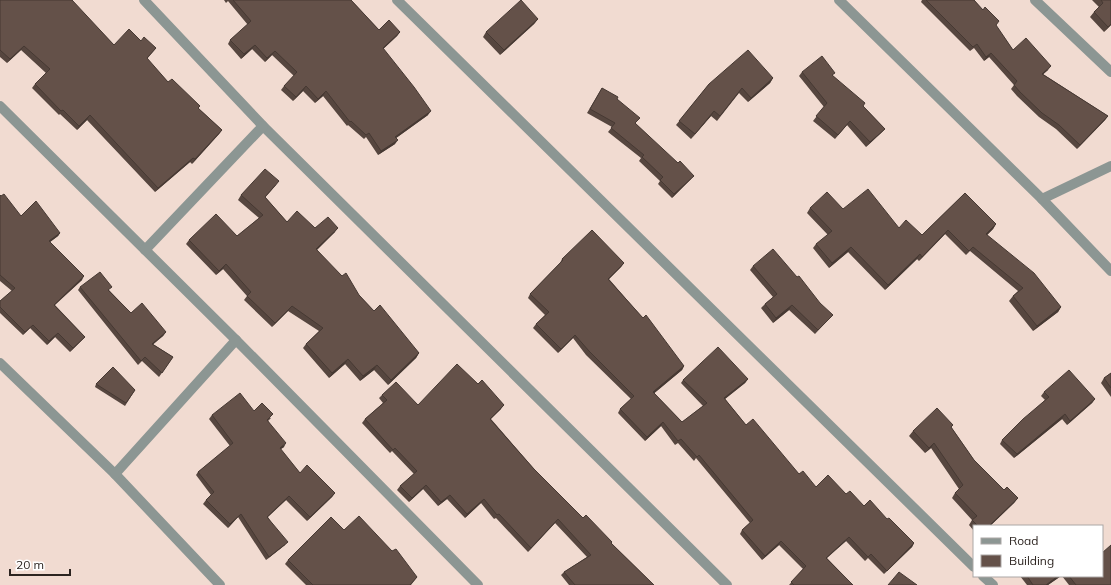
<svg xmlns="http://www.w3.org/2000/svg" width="1111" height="585" font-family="Mulish,sans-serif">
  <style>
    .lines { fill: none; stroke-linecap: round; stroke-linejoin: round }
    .minor { stroke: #8c9693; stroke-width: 10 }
    .wall { fill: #56463f }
    .shaded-wall { fill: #463933 }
    .building { fill: #645149; stroke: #463933 }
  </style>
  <rect width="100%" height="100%" fill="#f1dbd1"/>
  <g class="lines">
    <g class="minor">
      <path d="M 144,0 L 263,126 L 727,585"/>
      <path d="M 397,0 L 974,567"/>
      <path d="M 839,0 L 1042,199 L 1111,271"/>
      <path d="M 1035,0 L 1111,72"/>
      <path d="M 0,106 L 236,340 L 478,585"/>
      <path d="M 1042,199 L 1111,166"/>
      <path d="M 145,250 L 263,126"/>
      <path d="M 0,363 L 115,474 L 220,585"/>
      <path d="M 115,474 L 236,340"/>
      <path d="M 983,576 L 993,585"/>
    </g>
  </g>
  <g class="wall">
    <path d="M 0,0 L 79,9 L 114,45 L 141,41 L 156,48 L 147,59 L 168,82 L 200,106 L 198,108 L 222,130 L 219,134 L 192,164 L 190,162 L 155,192 L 87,120 L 77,130 L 60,114 L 59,115 L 32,88 L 35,84 L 46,73 L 21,50 L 7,63 L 0,57 Z"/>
    <path d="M 224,0 L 351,0 L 379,30 L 400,32 L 397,36 L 383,49 L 428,115 L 396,138 L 395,144 L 378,155 L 366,137 L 364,139 L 348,125 L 347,126 L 323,96 L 315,103 L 303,91 L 293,101 L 281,90 L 284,86 L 294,76 L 272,55 L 265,62 L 252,49 L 241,59 L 228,44 L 230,40 L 248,25 L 228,1 L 226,3 Z"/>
    <path d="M 922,0 L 974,0 L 996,26 L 1013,50 L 1048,70 L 1043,74 L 1108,116 L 1105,120 L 1077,149 L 1056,129 L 1039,117 L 1017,96 L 1011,89 L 1014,85 L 989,57 L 984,61 L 974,48 L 970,51 L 921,2 Z"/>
    <path d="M 1092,0 L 1111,0 L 1111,25 L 1104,32 L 1090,17 L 1094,12 L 1099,7 Z"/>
    <path d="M 538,19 L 534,24 L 500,55 L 483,37 L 486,32 Z"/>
    <path d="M 802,72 L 833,76 L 863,106 L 885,129 L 881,133 L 866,147 L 847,125 L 835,139 L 813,121 L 824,107 L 799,76 Z"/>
    <path d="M 773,78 L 770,83 L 748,102 L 739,93 L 717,121 L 711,116 L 691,139 L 676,125 L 709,84 Z"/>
    <path d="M 602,88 L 617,99 L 636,124 L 691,179 L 672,198 L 658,184 L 660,181 L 639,161 L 641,158 L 608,132 L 612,127 L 587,113 Z"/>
    <path d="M 276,185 L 265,197 L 287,222 L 335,232 L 316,250 L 374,311 L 419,353 L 416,358 L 388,385 L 374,370 L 360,381 L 345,364 L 329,378 L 303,348 L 306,344 L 319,331 L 288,311 L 272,327 L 244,300 L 247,296 L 223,269 L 216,275 L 186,244 L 189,240 L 237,236 L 259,218 L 238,200 L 241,195 Z"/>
    <path d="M 965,193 L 996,224 L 993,229 L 987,235 L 1061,307 L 1058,312 L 1033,331 L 1009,301 L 1013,296 L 1018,291 L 970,251 L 966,255 L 945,234 L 919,261 L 917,259 L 885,290 L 848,252 L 829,268 L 813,248 L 816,244 L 828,235 L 807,213 L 810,208 L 843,209 L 899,228 L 922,235 Z"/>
    <path d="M 0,195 L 21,216 L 60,233 L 58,236 L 50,242 L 82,280 L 55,305 L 85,337 L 70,352 L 55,337 L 47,345 L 30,328 L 23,335 L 0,313 L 0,301 L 12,291 L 0,281 Z"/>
    <path d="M 562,259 L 624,263 L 621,267 L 609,279 L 684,366 L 682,370 L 654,393 L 682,422 L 703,406 L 681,383 L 683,380 L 748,379 L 745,383 L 725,399 L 746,425 L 799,474 L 816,487 L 846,494 L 864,506 L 887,519 L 914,543 L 912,547 L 884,574 L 868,558 L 865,561 L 846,541 L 827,558 L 853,585 L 789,585 L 803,569 L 779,545 L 762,560 L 740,534 L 742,530 L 750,523 L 696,458 L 694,461 L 678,443 L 675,445 L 661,426 L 645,441 L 618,413 L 620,409 L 631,399 L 586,355 L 573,338 L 558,353 L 533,328 L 536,324 L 545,315 L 528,298 L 530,294 L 560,263 Z"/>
    <path d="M 753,266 L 829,319 L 815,334 L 789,310 L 773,323 L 761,308 L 765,304 L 773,297 L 750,270 Z"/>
    <path d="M 80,287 L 109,290 L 131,313 L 166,332 L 163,336 L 153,344 L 173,357 L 159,377 L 142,361 L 138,365 L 78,290 Z"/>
    <path d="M 1111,373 L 1111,397 L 1101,383 L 1104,378 Z"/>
    <path d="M 96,384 L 135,390 L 125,406 L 95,387 Z"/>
    <path d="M 1044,392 L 1095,399 L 1092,403 L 1067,425 L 1062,419 L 1014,458 L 1000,444 L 1002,440 L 1045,400 L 1041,396 Z"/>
    <path d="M 382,395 L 418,405 L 501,409 L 491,419 L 534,469 L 583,518 L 611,543 L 654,585 L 569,585 L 561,575 L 564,572 L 587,557 L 555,523 L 528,552 L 496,518 L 494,519 L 481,503 L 465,518 L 447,499 L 438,506 L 423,489 L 409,502 L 397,490 L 400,486 L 414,474 L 392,451 L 390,453 L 362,423 L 365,419 L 383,403 L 379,398 Z"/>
    <path d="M 254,411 L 271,418 L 268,421 L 284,447 L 280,449 L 300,473 L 335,493 L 332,497 L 307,521 L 286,500 L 268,517 L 285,545 L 266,560 L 238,517 L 228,528 L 203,504 L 206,500 L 211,495 L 196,475 L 198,472 L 230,446 L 209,419 L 212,415 Z"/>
    <path d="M 951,427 L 974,460 L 1004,490 L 1018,498 L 1014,503 L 990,526 L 974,526 L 974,531 L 969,525 L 972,520 L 952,498 L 955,493 L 959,489 L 931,448 L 925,453 L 909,436 L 913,431 Z"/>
    <path d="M 344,530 L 417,577 L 411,585 L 306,585 L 285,564 L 288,560 Z"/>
    <path d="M 1020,576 L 1061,576 L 1048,585 L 1027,585 Z"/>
    <path d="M 1062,576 L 1102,576 L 1111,585 L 1069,585 Z"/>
  </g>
  <g class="shaded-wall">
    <path d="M 538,19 L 534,24 L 500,55 L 504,50 Z"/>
    <path d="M 1111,24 L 1111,25 L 1104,32 L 1108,27 Z"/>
    <path d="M 400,32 L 397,36 L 380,52 L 383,48 Z"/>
    <path d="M 255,45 L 252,49 L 241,59 L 244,54 Z"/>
    <path d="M 24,46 L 21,50 L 7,63 L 10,59 Z"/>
    <path d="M 275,51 L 272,55 L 265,62 L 267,58 Z"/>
    <path d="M 991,53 L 989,57 L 984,61 L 986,57 Z"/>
    <path d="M 1051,66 L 1048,70 L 1039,78 L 1042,74 Z"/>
    <path d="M 773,78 L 770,83 L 748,102 L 751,98 Z"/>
    <path d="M 306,86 L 303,91 L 293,101 L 296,97 Z"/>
    <path d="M 326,91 L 323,96 L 315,103 L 318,99 Z"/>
    <path d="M 431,111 L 428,115 L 392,141 L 395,137 Z"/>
    <path d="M 714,111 L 711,116 L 691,139 L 695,134 Z"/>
    <path d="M 90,115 L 87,120 L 77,130 L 79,126 Z"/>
    <path d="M 1108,116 L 1105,120 L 1077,149 L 1080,145 Z"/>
    <path d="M 885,129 L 881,133 L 866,147 L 870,142 Z"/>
    <path d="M 222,130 L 219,134 L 192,164 L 195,159 Z"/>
    <path d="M 398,140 L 395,144 L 378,155 L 381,151 Z"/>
    <path d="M 193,158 L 190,162 L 155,192 L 158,188 Z"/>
    <path d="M 694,176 L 672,198 L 674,194 Z"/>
    <path d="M 279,181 L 276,185 L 262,201 L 265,197 Z"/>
    <path d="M 996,224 L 993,229 L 983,239 L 986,234 Z"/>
    <path d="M 338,228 L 335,232 L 313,254 L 316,249 Z"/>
    <path d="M 948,230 L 945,234 L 919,261 L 922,257 Z"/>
    <path d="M 60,233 L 58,236 L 46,245 L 49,241 Z"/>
    <path d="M 851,247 L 848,252 L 829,268 L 832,263 Z"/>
    <path d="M 920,254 L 917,259 L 885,290 L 888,285 Z"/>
    <path d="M 624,263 L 621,267 L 606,282 L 608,279 Z"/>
    <path d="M 226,264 L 223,269 L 216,275 L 219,271 Z"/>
    <path d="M 84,276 L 82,280 L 51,308 L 54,305 Z"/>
    <path d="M 792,305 L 789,310 L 773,323 L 776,318 Z"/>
    <path d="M 292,306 L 288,311 L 272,327 L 275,323 Z"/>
    <path d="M 1061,307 L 1058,312 L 1033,331 L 1037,326 Z"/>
    <path d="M 33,325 L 23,335 L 25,332 Z"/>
    <path d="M 166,332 L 163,336 L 150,347 L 152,344 Z"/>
    <path d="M 58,333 L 55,337 L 47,345 L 49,341 Z"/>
    <path d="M 575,335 L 573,338 L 558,353 L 561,349 Z"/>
    <path d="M 85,337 L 70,352 L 73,348 Z"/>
    <path d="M 419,353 L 416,358 L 388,385 L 391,380 Z"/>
    <path d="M 348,359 L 345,364 L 329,378 L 332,373 Z"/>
    <path d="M 377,365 L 374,370 L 360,381 L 363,376 Z"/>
    <path d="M 684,366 L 682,370 L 651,396 L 653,392 Z"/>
    <path d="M 748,379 L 745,383 L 721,402 L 724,398 Z"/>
    <path d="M 1095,399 L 1092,403 L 1067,425 L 1070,421 Z"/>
    <path d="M 504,405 L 501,409 L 487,422 Z"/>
    <path d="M 1065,414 L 1062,419 L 1014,458 L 1017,454 Z"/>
    <path d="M 663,422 L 661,426 L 645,441 L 647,437 Z"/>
    <path d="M 286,443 L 284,447 L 277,452 L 280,448 Z"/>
    <path d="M 934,443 L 931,448 L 925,453 L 929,448 Z"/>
    <path d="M 426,485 L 423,489 L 409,502 L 412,498 Z"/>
    <path d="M 335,493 L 332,497 L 307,521 L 310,517 Z"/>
    <path d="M 450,495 L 447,499 L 438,506 L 441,502 Z"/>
    <path d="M 289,496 L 286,500 L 264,520 L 267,517 Z"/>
    <path d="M 1018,498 L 1014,503 L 990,526 L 989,526 Z"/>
    <path d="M 484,499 L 481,503 L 465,518 L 467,514 Z"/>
    <path d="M 241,514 L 238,517 L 228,528 L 230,524 Z"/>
    <path d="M 558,519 L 555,523 L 528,552 L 531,548 Z"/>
    <path d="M 849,537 L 846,541 L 823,561 L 826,558 Z"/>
    <path d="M 781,541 L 779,545 L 762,560 L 765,556 Z"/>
    <path d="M 288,542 L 285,545 L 266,560 L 269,557 Z"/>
    <path d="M 914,543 L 912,547 L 884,574 L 887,571 Z"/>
    <path d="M 1058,576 L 1061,576 L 1048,585 L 1046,585 Z"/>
  </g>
  <g class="building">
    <path d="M 0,0 L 72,0 L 114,45 L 129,29 L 141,41 L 144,37 L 156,48 L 147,58 L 168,82 L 172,79 L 200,106 L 198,108 L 222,130 L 195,159 L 193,158 L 158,188 L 90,115 L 79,126 L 63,110 L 61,111 L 35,84 L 50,69 L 24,46 L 10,59 L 0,50 Z"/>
    <path d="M 233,0 L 351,0 L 379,30 L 389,20 L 400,32 L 383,48 L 414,87 L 431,111 L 395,137 L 398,140 L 381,151 L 369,133 L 366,135 L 351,121 L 350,122 L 326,91 L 318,99 L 306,86 L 296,97 L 284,86 L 297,72 L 275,51 L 267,58 L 255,45 L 244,54 L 230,40 L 251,21 Z"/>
    <path d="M 521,0 L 538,19 L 504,50 L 486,32 Z"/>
    <path d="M 926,0 L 974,0 L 983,10 L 985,7 L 999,21 L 996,25 L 1013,50 L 1026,38 L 1051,66 L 1042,74 L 1108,116 L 1080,145 L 1059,125 L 1042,113 L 1020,92 L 1014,85 L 1017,81 L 991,53 L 986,57 L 977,44 L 973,47 Z"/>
    <path d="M 1101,0 L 1111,0 L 1111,24 L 1108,27 L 1094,12 L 1103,3 Z"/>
    <path d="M 748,50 L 773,78 L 751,98 L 742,88 L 720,116 L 714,111 L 695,134 L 679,121 L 709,84 Z"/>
    <path d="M 822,56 L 835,73 L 832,75 L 865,103 L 863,106 L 885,129 L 870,142 L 850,121 L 838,135 L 816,116 L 827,103 L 802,72 Z"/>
    <path d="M 602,88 L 618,97 L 617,99 L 640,118 L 635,123 L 678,163 L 680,161 L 694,176 L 674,194 L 660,180 L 663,177 L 642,157 L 644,155 L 611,128 L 615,123 L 590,109 Z"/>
    <path d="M 265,169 L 279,181 L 265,197 L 287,222 L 297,211 L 315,228 L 328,217 L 338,228 L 316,249 L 342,276 L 346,273 L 359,295 L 374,311 L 380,305 L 419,353 L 391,380 L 377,365 L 363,376 L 348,359 L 332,373 L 306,344 L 323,328 L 292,306 L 275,323 L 247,296 L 251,292 L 226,264 L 219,271 L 189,240 L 216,214 L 237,236 L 263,215 L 241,195 Z"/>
    <path d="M 868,189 L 899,228 L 906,220 L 922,235 L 965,193 L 996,224 L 986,234 L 1034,273 L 1061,307 L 1037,326 L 1013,296 L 1023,288 L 973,247 L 969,251 L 948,230 L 922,257 L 920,254 L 888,285 L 851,247 L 832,263 L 816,244 L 832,231 L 810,208 L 827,192 L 843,209 Z"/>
    <path d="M 4,194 L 21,216 L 36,201 L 60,233 L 49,241 L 84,276 L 54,305 L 85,337 L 73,348 L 58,333 L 49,341 L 33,325 L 25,332 L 0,307 L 0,301 L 15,288 L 0,275 L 0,195 L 1,196 Z"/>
    <path d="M 592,230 L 624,263 L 608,279 L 643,318 L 646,315 L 684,366 L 653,392 L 682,422 L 707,403 L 683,380 L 718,347 L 748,379 L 724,398 L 746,425 L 753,419 L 799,474 L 803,471 L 816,487 L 828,475 L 846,494 L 850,491 L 864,506 L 870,500 L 887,519 L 889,518 L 914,543 L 887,571 L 871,554 L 868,557 L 849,537 L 826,558 L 853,585 L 794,585 L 791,582 L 806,566 L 781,541 L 765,556 L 742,530 L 753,520 L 699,455 L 697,457 L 681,439 L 678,441 L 663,422 L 647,437 L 620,409 L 634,396 L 589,351 L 575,335 L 561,349 L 536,324 L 549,312 L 530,294 L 563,260 L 562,259 Z"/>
    <path d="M 773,249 L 797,277 L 799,276 L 820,303 L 833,315 L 818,330 L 792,305 L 776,318 L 765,304 L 777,294 L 753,266 Z"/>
    <path d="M 100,272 L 112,287 L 108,290 L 131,313 L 142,303 L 166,332 L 152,344 L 173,357 L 162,373 L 145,357 L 141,361 L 80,287 Z"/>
    <path d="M 457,364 L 478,384 L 482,380 L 504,405 L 490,419 L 534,469 L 583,518 L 586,515 L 612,542 L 611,543 L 654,585 L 575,585 L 564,572 L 591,555 L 558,519 L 531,548 L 499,514 L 497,515 L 484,499 L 467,514 L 450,495 L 441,502 L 426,485 L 412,498 L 400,486 L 417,471 L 395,448 L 393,450 L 365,419 L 387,400 L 382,395 L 396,382 L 418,405 Z"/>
    <path d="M 113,367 L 135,390 L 126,403 L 96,384 Z"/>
    <path d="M 1069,370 L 1095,399 L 1070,421 L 1065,414 L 1017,454 L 1002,440 L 1023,419 L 1049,397 L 1044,392 Z"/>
    <path d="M 1111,373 L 1111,388 L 1104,378 Z"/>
    <path d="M 240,393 L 254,411 L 262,403 L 273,414 L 267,420 L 286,443 L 280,448 L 300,473 L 307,465 L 335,493 L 310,517 L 289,496 L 267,517 L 288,542 L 269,557 L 241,514 L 230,524 L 206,500 L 214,492 L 198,472 L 233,443 L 212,415 Z"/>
    <path d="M 937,408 L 953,425 L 951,427 L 974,460 L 1004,490 L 1007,487 L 1018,498 L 989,526 L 978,526 L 972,520 L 977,516 L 955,493 L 963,485 L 934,443 L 929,448 L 913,431 Z"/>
    <path d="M 359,516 L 392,551 L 396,549 L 417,577 L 410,585 L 313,585 L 288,560 L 331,517 L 344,530 Z"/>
    <path d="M 1111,545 L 1111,585 L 1076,585 L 1069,576 L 1102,576 L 1102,553 Z"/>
    <path d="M 899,572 L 917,585 L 888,585 Z"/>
    <path d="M 1027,576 L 1058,576 L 1046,585 L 1033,585 Z"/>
  </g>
  <rect x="973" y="525" width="130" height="52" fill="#ffffff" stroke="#aba7a6"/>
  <rect x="981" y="538" width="20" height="6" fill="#8c9693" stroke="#aba7a6"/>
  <text x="1009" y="545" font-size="12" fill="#2c2420">Road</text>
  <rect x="981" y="555" width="20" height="12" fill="#645149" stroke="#aba7a6"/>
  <text x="1009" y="565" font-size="12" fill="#2c2420">Building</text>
  <path d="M10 569v6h60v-6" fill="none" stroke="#2c2420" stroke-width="2"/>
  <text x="16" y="569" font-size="12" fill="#2c2420" stroke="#ffffff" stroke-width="3" paint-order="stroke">20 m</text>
</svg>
